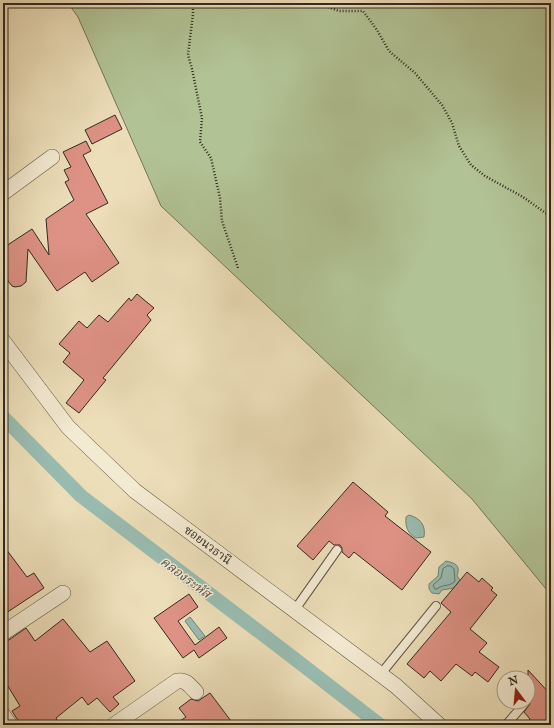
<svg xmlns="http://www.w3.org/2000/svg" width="554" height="728" font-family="'IM FELL English','Noto Serif Thai',serif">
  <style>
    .green { fill: #b1c294; stroke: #72765a }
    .water { fill: #99bcb1; stroke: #708277 }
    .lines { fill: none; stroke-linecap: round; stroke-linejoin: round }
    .shore { stroke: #667369; stroke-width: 1 }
    .canal { stroke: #99bcb1; stroke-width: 14 }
    .building { fill: #de9285; stroke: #322a21 }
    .lane-casing { stroke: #605747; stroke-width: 10 }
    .street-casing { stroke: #605747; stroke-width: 16 }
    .path { stroke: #322a21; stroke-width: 2.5; stroke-dasharray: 1 2; stroke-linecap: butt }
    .lane { stroke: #f3ead2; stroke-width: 8 }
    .street { stroke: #f3ead2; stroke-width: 15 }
    .labels { text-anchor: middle; stroke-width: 3; stroke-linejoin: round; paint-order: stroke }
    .street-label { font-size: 12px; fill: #322a21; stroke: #f3ead2 }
    .water-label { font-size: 13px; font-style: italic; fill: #4c4e45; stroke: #f3ead2 }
  </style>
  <rect width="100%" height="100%" fill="#ecdeb9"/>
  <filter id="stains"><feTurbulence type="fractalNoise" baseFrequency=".005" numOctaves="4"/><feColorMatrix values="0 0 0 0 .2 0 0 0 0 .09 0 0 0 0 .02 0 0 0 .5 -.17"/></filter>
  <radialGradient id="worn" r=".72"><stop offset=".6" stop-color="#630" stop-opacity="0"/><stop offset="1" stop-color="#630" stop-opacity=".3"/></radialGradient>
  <path class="green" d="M 68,3 L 551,3 L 551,595 L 472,499 L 161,206 L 78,17 Z"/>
  <g class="water">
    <path d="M 409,515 C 420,518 426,525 424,537 L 416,538 C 408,534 405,527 406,517 Z"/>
    <path d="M 446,561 C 455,563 461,565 457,576 L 460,580 L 454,588 L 442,590 L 439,594 L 432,593 L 429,589 L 429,584 L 438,576 L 439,567 Z"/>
    <path d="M 190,617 L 205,636 L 199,640 L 185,621 Z"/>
  </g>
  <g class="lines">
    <path class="shore" d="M 447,566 L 451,566 L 454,569 L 455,581 C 450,587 442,584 437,589 L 435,589 L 433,585 L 441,578 L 443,569 Z"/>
    <path class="canal" d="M 3,417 L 81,496 L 291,656 L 380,725"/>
  </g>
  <g class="building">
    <path d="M 115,115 L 122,129 L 92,144 L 85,130 Z"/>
    <path d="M 86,141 L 91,151 L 83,155 L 108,203 L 86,214 L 119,263 L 92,282 L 85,272 L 57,291 L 28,249 L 26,282 L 21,286 L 15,287 L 12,286 L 8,281 L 3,264 L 3,248 L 32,229 L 49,255 L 46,219 L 74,200 L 65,182 L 69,180 L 64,170 L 71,167 L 63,152 Z"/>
    <path d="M 137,294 L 154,308 L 147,315 L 151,320 L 103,378 L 106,380 L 79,413 L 66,403 L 84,380 L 63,362 L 70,353 L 59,344 L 79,321 L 87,328 L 99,315 L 108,322 L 129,298 L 131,301 Z"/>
    <path d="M 353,482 L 388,512 L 385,516 L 431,552 L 402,590 L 354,552 L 349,558 L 342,552 L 342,548 L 340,545 L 334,545 L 329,541 L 313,560 L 297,546 Z"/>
    <path d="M 3,545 L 27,577 L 34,573 L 44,588 L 3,615 Z"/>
    <path d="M 467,572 L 479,582 L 482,578 L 493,588 L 491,590 L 497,595 L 470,629 L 487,643 L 479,652 L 499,667 L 488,682 L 475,672 L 472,676 L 456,664 L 441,681 L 430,671 L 424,678 L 407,664 L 451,612 L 441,603 Z"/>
    <path d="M 189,594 L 198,607 L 178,621 L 195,645 L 219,627 L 227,638 L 199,658 L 194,650 L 183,658 L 154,618 Z"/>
    <path d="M 63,619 L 90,652 L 107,641 L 135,681 L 113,697 L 119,704 L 110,712 L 97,698 L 88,705 L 82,697 L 56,718 L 57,720 L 49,725 L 21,725 L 12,711 L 20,706 L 3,678 L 3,644 L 26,628 L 35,641 Z"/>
    <path d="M 528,670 L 551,695 L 551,719 L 544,725 L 524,725 L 530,719 L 524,712 L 530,704 L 528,698 Z"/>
    <path d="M 210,693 L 234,725 L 174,725 L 186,717 L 179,708 L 191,699 L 198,701 Z"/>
  </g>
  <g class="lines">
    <defs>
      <g id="lane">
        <path d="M 294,611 L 337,550"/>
        <path d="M 380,675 L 436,606"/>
        <path d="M 506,725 L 525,703"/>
      </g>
      <g id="street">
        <path d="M 3,193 L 52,157"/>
        <path d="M 3,341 L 68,427 L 135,491 L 396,686 L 439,725"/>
        <path d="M 3,633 L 63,593"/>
        <path d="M 3,715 L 10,725"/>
        <path d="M 114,725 L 177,681 C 186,679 190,686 196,692"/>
      </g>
    </defs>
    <use href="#lane" class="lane-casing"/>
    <use href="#street" class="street-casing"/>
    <g class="path">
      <path d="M 193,3 L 193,14 L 188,55 L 192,69 L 202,118 L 200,142 L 211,158 L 220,198 L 222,221 L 238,268"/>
      <path d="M 317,3 L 339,11 L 363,11 L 377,30 L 389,51 L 415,73 L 442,105 L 452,123 L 459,146 L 471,165 L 485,176 L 523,197 L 547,214 L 551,216"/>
    </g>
    <use href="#lane" class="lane"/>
    <use href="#street" class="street"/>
  </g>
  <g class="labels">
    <g class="street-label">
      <text transform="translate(208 545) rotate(37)" y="4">ซอยนวธานี</text>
    </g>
    <g class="water-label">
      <text transform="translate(186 577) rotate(37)" y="5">คลองระหัส</text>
    </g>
  </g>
  <rect width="554" height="728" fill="none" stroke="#ecdeb9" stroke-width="16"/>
  <rect x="4" y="4" width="546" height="720" fill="none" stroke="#322a21" stroke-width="2"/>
  <rect x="8" y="8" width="538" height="712" fill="none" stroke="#322a21"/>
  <g transform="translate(516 690) rotate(344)"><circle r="19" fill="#f3ead2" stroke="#a69d8b"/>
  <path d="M0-3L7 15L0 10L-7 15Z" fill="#8f2418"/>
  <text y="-6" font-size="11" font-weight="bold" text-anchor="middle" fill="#322a21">N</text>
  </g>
  <rect width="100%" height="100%" filter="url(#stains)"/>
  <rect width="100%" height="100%" fill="url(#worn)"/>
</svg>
